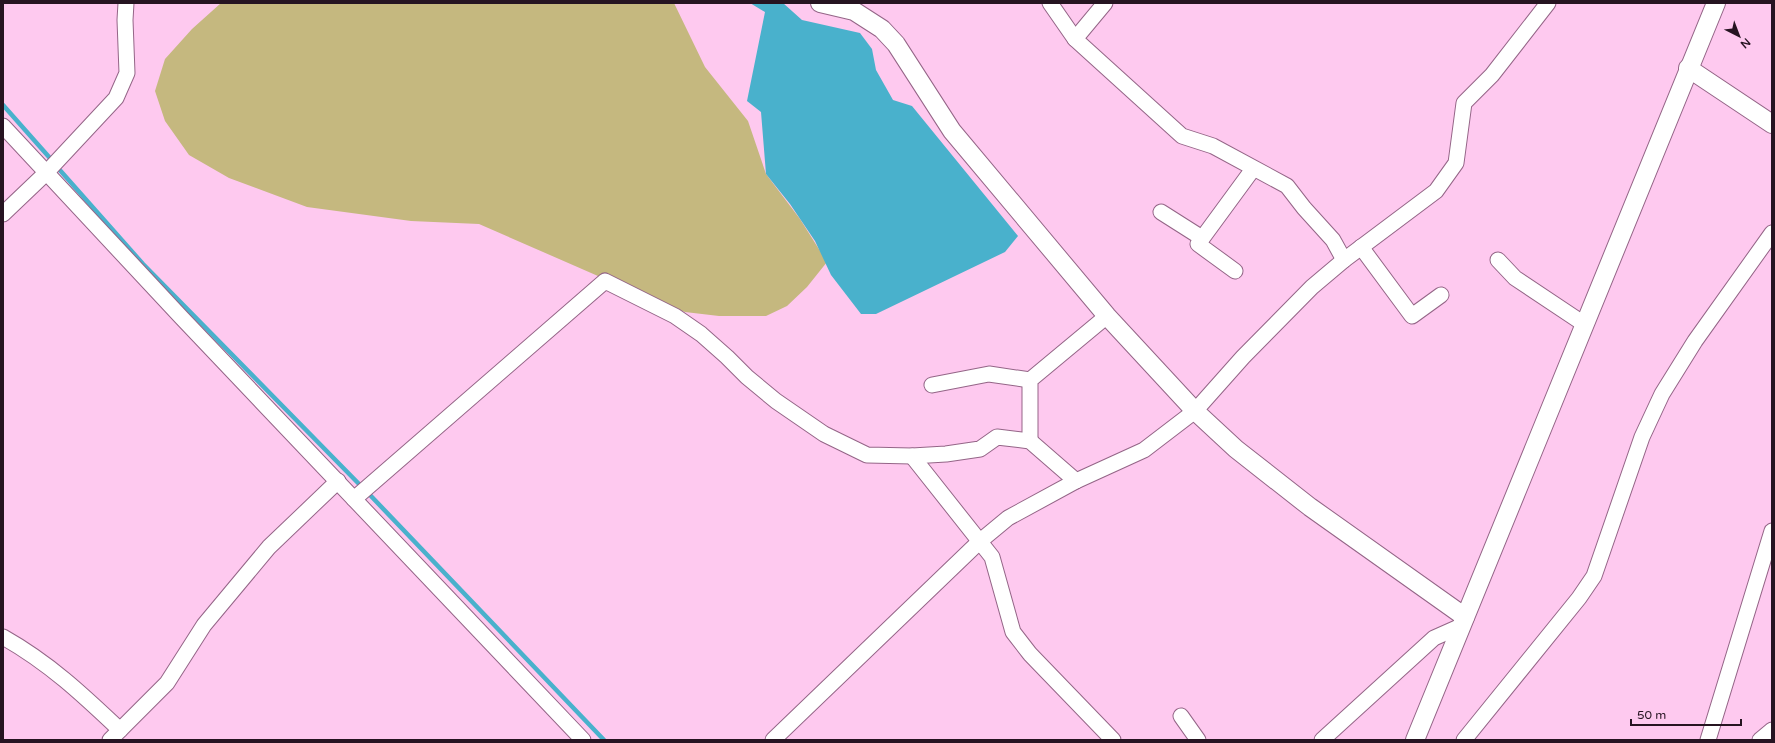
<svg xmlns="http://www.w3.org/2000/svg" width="1775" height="743" font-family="'Varela Round',sans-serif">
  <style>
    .green { fill: #c5b87f }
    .water { fill: #49b1cc }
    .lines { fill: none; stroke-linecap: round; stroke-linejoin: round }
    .stream { stroke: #49b1cc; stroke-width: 4.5 }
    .minor-casing { stroke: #946587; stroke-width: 17 }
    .tertiary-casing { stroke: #946587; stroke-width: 20 }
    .minor { stroke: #fff; stroke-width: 15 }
    .tertiary { stroke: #fff; stroke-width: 18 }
  </style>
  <rect width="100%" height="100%" fill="#fec9ef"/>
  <path class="green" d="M 221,3 L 674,3 L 705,67 L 748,121 L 766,174 L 800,219 L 827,262 L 807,287 L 787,306 L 766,316 L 719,316 L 685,312 L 646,297 L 479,224 L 411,221 L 307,207 L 229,178 L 189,155 L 165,121 L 155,91 L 165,59 L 192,29 Z"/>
  <path class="water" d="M 750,3 L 783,3 L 802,20 L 860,33 L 872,49 L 876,70 L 893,100 L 912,106 L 1018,236 L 1005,252 L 876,314 L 861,314 L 831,275 L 815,241 L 790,204 L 766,174 L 761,112 L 747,101 L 765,12 Z"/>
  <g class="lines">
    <g class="stream">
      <path d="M 3,105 L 49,157"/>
      <path d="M 58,168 L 143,264 L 360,485"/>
      <path d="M 370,495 L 604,740"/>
    </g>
    <defs>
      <g id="minor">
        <path d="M 1050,3 L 1075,39"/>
        <path d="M 1105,3 L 1075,39 L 1182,136 L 1213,146 L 1287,186 L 1304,208 L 1333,240 L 1344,260"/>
        <path d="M 3,126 L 181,317 L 583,740"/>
        <path d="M 1161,212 L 1202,238"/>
        <path d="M 3,214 L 46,173 L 116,98 L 127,73 L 125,20 L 126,3"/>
        <path d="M 1361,247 L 1412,316 L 1441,295"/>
        <path d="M 1498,260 L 1515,278 L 1584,324"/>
        <path d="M 1235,271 L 1198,244 L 1253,169"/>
        <path d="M 932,385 L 989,374 L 1030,380"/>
        <path d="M 1030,441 L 1030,380 L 1107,316"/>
        <path d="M 912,456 L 992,557 L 1013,632 L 1030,654 L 1113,740"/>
        <path d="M 354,499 L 605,281 L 675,316 L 701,334 L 727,357 L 747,377 L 776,401 L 824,434 L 867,455 L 912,456 L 946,454 L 980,449 L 997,437 L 1030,441 L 1076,481"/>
        <path d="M 3,637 C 49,663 82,694 120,730"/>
        <path d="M 1181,716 L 1198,740"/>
        <path d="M 110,740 L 167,683 L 204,625 L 269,547 L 338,481"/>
        <path d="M 773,740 L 979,542 L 1008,518 L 1076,481 L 1144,450 L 1195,411 L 1243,357 L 1312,287 L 1344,260 L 1436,191 L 1456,163 L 1464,103 L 1492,75 L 1548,3"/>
        <path d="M 1322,740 L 1434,638 L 1461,626"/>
        <path d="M 1464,740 L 1579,598 L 1594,576 L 1642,437 L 1662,394 L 1695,341 L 1772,233"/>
        <path d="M 1708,740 L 1772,531"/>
        <path d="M 1760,740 L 1772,730"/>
      </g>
      <g id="tertiary">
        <path d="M 820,3 L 854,11 L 882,29 L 896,44 L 952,131 L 1107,316 L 1195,411 L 1236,449 L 1310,507 L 1465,617"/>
        <path d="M 1688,68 L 1772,124"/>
        <path d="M 1415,740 L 1716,3"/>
      </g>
    </defs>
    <use href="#minor" class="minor-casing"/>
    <use href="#tertiary" class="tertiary-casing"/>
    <use href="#minor" class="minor"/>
    <use href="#tertiary" class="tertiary"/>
  </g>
  <rect width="1775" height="743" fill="none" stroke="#261421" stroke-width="8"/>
  <g transform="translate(1739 36) rotate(138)" stroke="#fec9ef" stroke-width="3" paint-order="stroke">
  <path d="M0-3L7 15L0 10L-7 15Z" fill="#261421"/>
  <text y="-6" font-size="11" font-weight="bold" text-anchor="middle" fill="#261421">N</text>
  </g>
  <path d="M1631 719v6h110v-6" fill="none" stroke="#261421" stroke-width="2"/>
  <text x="1637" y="719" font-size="12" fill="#261421" stroke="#fec9ef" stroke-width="3" paint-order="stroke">50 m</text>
</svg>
